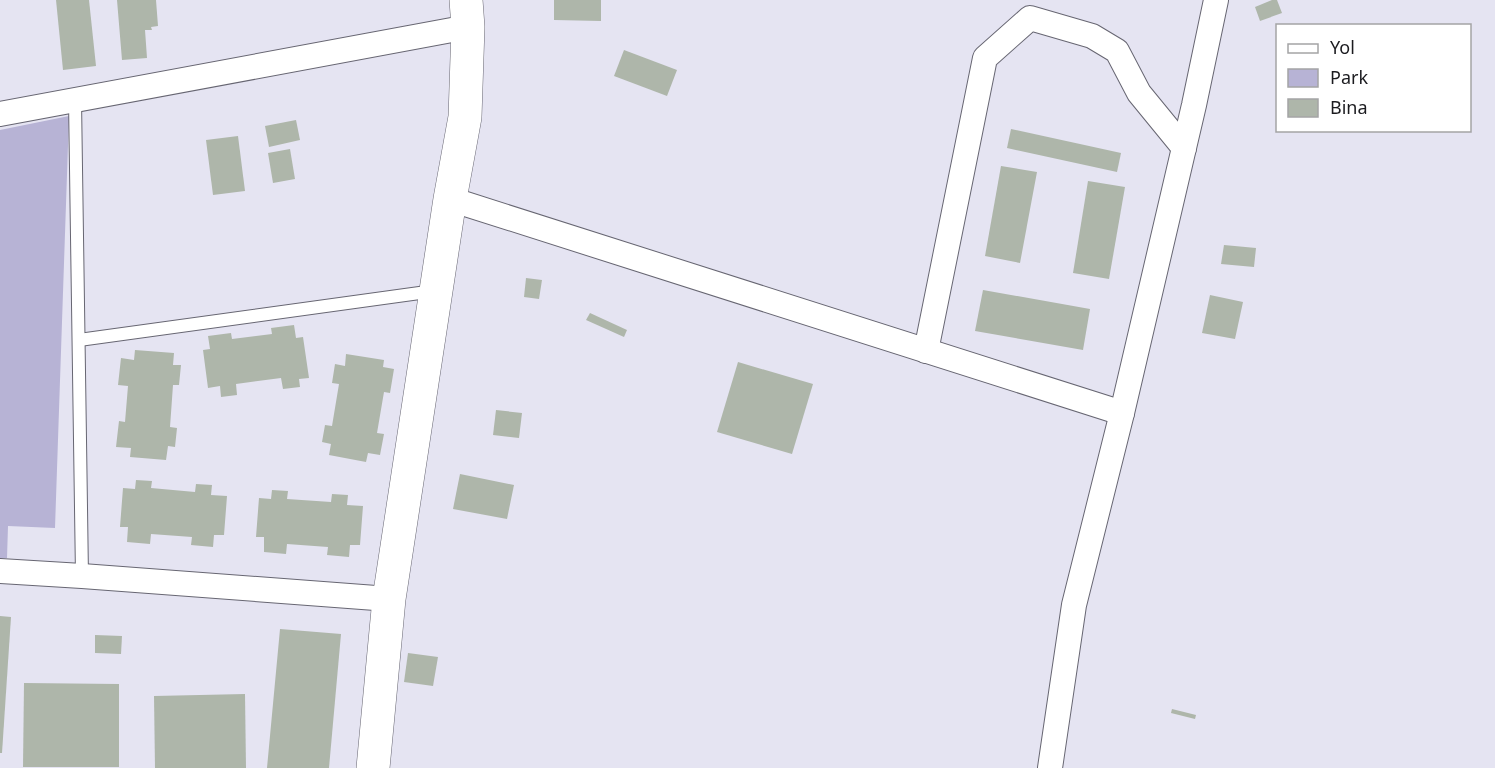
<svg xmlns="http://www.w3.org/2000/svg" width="1495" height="768" font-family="'Noto Sans',sans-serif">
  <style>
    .green { fill: #b7b3d5 }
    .building { fill: #aeb6aa }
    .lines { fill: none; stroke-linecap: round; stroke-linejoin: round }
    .lane-casing { stroke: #676672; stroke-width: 14 }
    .street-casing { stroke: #676672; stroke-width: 26 }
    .secondary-casing { stroke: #676672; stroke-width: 34 }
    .lane { stroke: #fff; stroke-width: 12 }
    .street { stroke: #fff; stroke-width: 24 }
    .secondary { stroke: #fff; stroke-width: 33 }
  </style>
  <rect width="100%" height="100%" fill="#e5e4f2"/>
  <path class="green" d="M 69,116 L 55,528 L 8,526 L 7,558 L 0,558 L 0,130 Z"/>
  <g class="building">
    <path d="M 56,0 L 89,0 L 96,66 L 63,70 Z"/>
    <path d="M 117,0 L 156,0 L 158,26 L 151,27 L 152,30 L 145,30 L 147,58 L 122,60 Z"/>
    <path d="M 554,0 L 601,0 L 601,21 L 554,20 Z"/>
    <path d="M 1272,0 L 1277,0 L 1282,13 L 1260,21 L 1255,7 Z"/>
    <path d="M 624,50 L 677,70 L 667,96 L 614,76 Z"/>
    <path d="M 296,120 L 300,140 L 269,147 L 265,126 Z"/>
    <path d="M 1011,129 L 1121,153 L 1117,172 L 1007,148 Z"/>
    <path d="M 238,136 L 245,191 L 213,195 L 206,140 Z"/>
    <path d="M 290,149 L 295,179 L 273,183 L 268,153 Z"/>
    <path d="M 1001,166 L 1037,172 L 1020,263 L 985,256 Z"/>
    <path d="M 1088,181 L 1125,187 L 1109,279 L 1073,273 Z"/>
    <path d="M 1224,245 L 1256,248 L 1254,267 L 1221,264 Z"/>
    <path d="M 526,278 L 542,280 L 539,299 L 524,297 Z"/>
    <path d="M 983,290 L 1090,309 L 1083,350 L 975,331 Z"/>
    <path d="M 1210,295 L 1243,302 L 1235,339 L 1202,333 Z"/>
    <path d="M 590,313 L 627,330 L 624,337 L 586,320 Z"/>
    <path d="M 294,325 L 296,338 L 303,337 L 309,378 L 299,379 L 300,387 L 283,389 L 281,378 L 236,384 L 237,395 L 221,397 L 220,386 L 208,388 L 203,350 L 210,349 L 208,336 L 231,333 L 232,339 L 272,334 L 271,328 Z"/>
    <path d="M 135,350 L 174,353 L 173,365 L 181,365 L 179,385 L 173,385 L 170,427 L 177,428 L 175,447 L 168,446 L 166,460 L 130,457 L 131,448 L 116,447 L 119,421 L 125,422 L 128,386 L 118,385 L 121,358 L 134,360 Z"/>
    <path d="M 346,354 L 384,360 L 383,367 L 394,369 L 390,393 L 384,392 L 377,433 L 384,434 L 380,455 L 368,453 L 366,462 L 329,455 L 331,444 L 322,442 L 325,425 L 332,426 L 339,384 L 332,383 L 335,364 L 345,366 Z"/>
    <path d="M 738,362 L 813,384 L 792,454 L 717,432 Z"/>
    <path d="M 496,410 L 522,413 L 519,438 L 493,435 Z"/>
    <path d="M 460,474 L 514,485 L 507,519 L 453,509 Z"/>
    <path d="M 136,480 L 152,481 L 151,488 L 195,492 L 196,484 L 212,485 L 211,495 L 227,496 L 224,535 L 214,535 L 213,547 L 191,545 L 192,537 L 151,534 L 150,544 L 127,542 L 128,527 L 120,527 L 123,488 L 135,489 Z"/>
    <path d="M 272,490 L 288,491 L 287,499 L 331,502 L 332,494 L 348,495 L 347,505 L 363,506 L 360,545 L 350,545 L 349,557 L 327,555 L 328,547 L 287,544 L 286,554 L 264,552 L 264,537 L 256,537 L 259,498 L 271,499 Z"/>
    <path d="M 0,616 L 11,617 L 2,753 L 0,753 Z"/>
    <path d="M 280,629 L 341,634 L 329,768 L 267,768 Z"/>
    <path d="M 95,635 L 122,636 L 121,654 L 95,653 Z"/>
    <path d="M 408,653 L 438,657 L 433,686 L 404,682 Z"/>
    <path d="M 24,683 L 119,684 L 119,767 L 23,767 Z"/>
    <path d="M 245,694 L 246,768 L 155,768 L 154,696 Z"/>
    <path d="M 1172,709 L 1196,715 L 1195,719 L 1171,713 Z"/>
  </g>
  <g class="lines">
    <defs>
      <g id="lane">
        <path d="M 75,100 L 82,576"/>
        <path d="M 79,340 L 434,291"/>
      </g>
      <g id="street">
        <path d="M 0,114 L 468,27"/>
        <path d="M 450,199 L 1122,413"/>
        <path d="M 926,351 L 985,58 L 1030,18 L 1092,36 L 1117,51 L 1139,93 L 1184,148"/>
        <path d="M 0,571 L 82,576 L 389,599"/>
        <path d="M 1050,768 L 1074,605 L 1122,413 L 1194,105 L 1216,0"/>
      </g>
      <path id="secondary" d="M 373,768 L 389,599 L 450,199 L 465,117 L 468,27 L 466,0"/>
    </defs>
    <use href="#lane" class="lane-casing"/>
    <use href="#street" class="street-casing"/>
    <use href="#secondary" class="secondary-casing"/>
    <use href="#lane" class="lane"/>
    <use href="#street" class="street"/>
    <use href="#secondary" class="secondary"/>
  </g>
  <rect x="1276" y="24" width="195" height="108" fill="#ffffff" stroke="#a4a4a5" stroke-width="1.5"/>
  <rect x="1288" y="44" width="30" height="9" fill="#ffffff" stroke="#a4a4a5" stroke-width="1.5"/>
  <text x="1330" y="54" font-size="18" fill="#1b1b1f">Yol</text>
  <rect x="1288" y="69" width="30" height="18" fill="#b7b3d5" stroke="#a4a4a5" stroke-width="1.5"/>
  <text x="1330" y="84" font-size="18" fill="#1b1b1f">Park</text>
  <rect x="1288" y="99" width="30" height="18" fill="#aeb6aa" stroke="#a4a4a5" stroke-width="1.5"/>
  <text x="1330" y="114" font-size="18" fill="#1b1b1f">Bina</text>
</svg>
